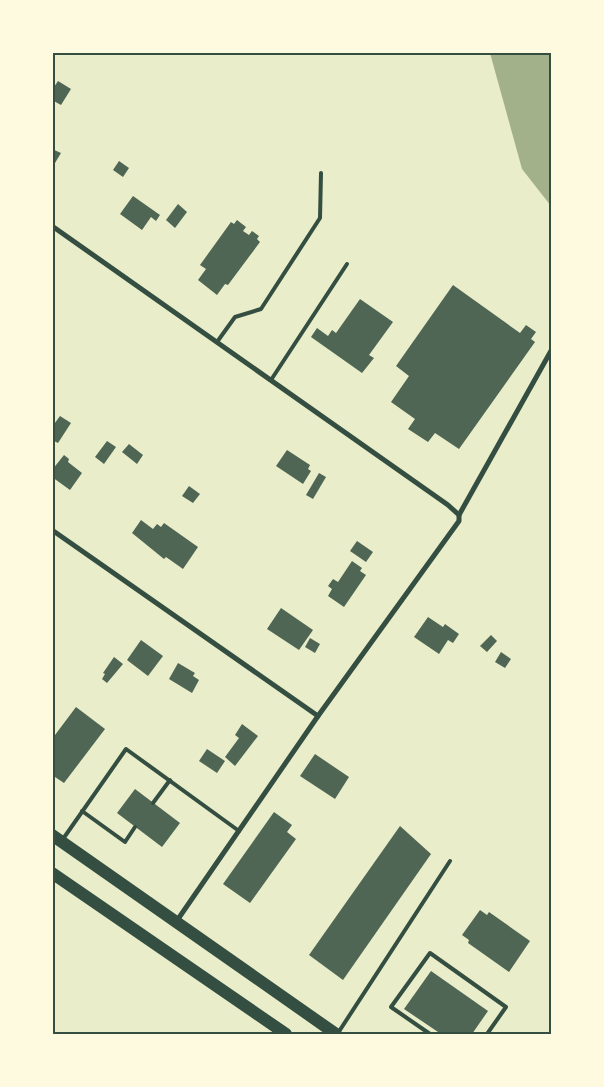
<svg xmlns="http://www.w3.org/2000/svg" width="604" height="1087" font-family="'Golos Text',sans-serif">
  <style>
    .water { fill: #a3b18a }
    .building { fill: #4f6655 }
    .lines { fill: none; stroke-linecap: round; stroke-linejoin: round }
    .service { stroke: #344e41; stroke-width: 4 }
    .minor { stroke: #344e41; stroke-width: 5 }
    .primary { stroke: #344e41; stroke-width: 12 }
    .neatline { fill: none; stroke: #344e41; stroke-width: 2 }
  </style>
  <rect width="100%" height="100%" fill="#e9edc9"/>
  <path class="water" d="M 490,53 L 551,53 L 551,206 L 522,169 Z"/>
  <g class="building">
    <path d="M 58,81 L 71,89 L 61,105 L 52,100 L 52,90 Z"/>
    <path d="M 52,149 L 61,153 L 52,168 Z"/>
    <path d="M 119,161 L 129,168 L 123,177 L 113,170 Z"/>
    <path d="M 133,196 L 160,215 L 156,221 L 151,217 L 142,230 L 120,214 Z"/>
    <path d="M 178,204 L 187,212 L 175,228 L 166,220 Z"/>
    <path d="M 237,220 L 246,227 L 243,231 L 249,235 L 252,231 L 259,236 L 257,239 L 260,242 L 228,285 L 225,284 L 217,295 L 198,280 L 206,269 L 200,265 L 231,222 L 234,224 Z"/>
    <path d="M 453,285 L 520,333 L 526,325 L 536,332 L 531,339 L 535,342 L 459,449 L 435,433 L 428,442 L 408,429 L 415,419 L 391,402 L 409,376 L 396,366 Z"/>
    <path d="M 360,299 L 393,322 L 369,355 L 374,358 L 362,373 L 311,337 L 317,328 L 328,336 L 332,330 L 336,333 Z"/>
    <path d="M 60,416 L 71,423 L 58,443 L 52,440 L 52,427 Z"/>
    <path d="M 107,441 L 116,447 L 104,464 L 95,457 Z"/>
    <path d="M 129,444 L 143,455 L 137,464 L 122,452 Z"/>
    <path d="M 287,450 L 310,465 L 308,469 L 311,471 L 303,484 L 276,466 Z"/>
    <path d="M 64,455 L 69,459 L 68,462 L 82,473 L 70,490 L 52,477 L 52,470 Z"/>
    <path d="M 319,473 L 326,477 L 313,499 L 306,495 Z"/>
    <path d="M 189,486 L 200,494 L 193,503 L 182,496 Z"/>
    <path d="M 141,520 L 153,529 L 157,524 L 161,527 L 164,523 L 198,547 L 183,569 L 166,557 L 164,559 L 132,533 Z"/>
    <path d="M 357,541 L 373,552 L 366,562 L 350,551 Z"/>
    <path d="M 352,561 L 362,568 L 360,571 L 366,575 L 344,607 L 328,596 L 332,589 L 328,586 L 333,579 L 338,582 Z"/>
    <path d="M 281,608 L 313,630 L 299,650 L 267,629 Z"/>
    <path d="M 428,617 L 443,627 L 445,624 L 459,634 L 453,643 L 448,640 L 439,654 L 414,637 Z"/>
    <path d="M 491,635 L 497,641 L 487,652 L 480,646 Z"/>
    <path d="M 310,638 L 320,644 L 315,653 L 305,647 Z"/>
    <path d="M 141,640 L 163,656 L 148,676 L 127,660 Z"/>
    <path d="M 501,652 L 511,659 L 505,668 L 495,662 Z"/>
    <path d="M 114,657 L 123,664 L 107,683 L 102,679 L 105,674 L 103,673 Z"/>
    <path d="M 178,663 L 195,673 L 193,676 L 199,680 L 192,693 L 169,679 Z"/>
    <path d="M 76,707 L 105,729 L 64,783 L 52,775 L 52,739 Z"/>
    <path d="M 242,724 L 258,736 L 235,766 L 225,757 L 239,738 L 235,735 Z"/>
    <path d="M 207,749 L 225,761 L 217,773 L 199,761 Z"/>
    <path d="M 315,754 L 349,777 L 335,799 L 300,776 Z"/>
    <path d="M 135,789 L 180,823 L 162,847 L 117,813 Z"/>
    <path d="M 274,812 L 292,825 L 287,832 L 296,839 L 250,903 L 223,884 Z"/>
    <path d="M 400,826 L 431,854 L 343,980 L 309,955 Z"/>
    <path d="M 480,910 L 487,915 L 489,912 L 530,941 L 509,972 L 468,943 L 469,940 L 462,935 Z"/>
    <path d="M 431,971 L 488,1011 L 472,1034 L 441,1034 L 404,1009 Z"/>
  </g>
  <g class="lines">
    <g class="service">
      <path d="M 217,342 L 235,317 L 261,309 L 320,218 L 321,173"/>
      <path d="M 271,380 L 347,264"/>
      <path d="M 153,803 L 170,780"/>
      <path d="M 82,811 L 125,842 L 135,827"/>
      <path d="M 63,839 L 126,749 L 239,831"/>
      <path d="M 338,1033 L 450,861"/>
      <path d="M 430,1034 L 391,1007 L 430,953 L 506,1007 L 487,1034"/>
    </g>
    <g class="minor">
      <path d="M 52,226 L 448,505 L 459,515"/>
      <path d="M 52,530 L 318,716"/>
      <path d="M 176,922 L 318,716 L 459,521 L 459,515 L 552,349"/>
    </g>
    <g class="primary">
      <path d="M 52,835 L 336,1034"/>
      <path d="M 52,873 L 286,1034"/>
    </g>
  </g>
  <rect width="604" height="1087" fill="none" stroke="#fefae0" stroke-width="108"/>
  <rect x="54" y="54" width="496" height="979" class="neatline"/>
</svg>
